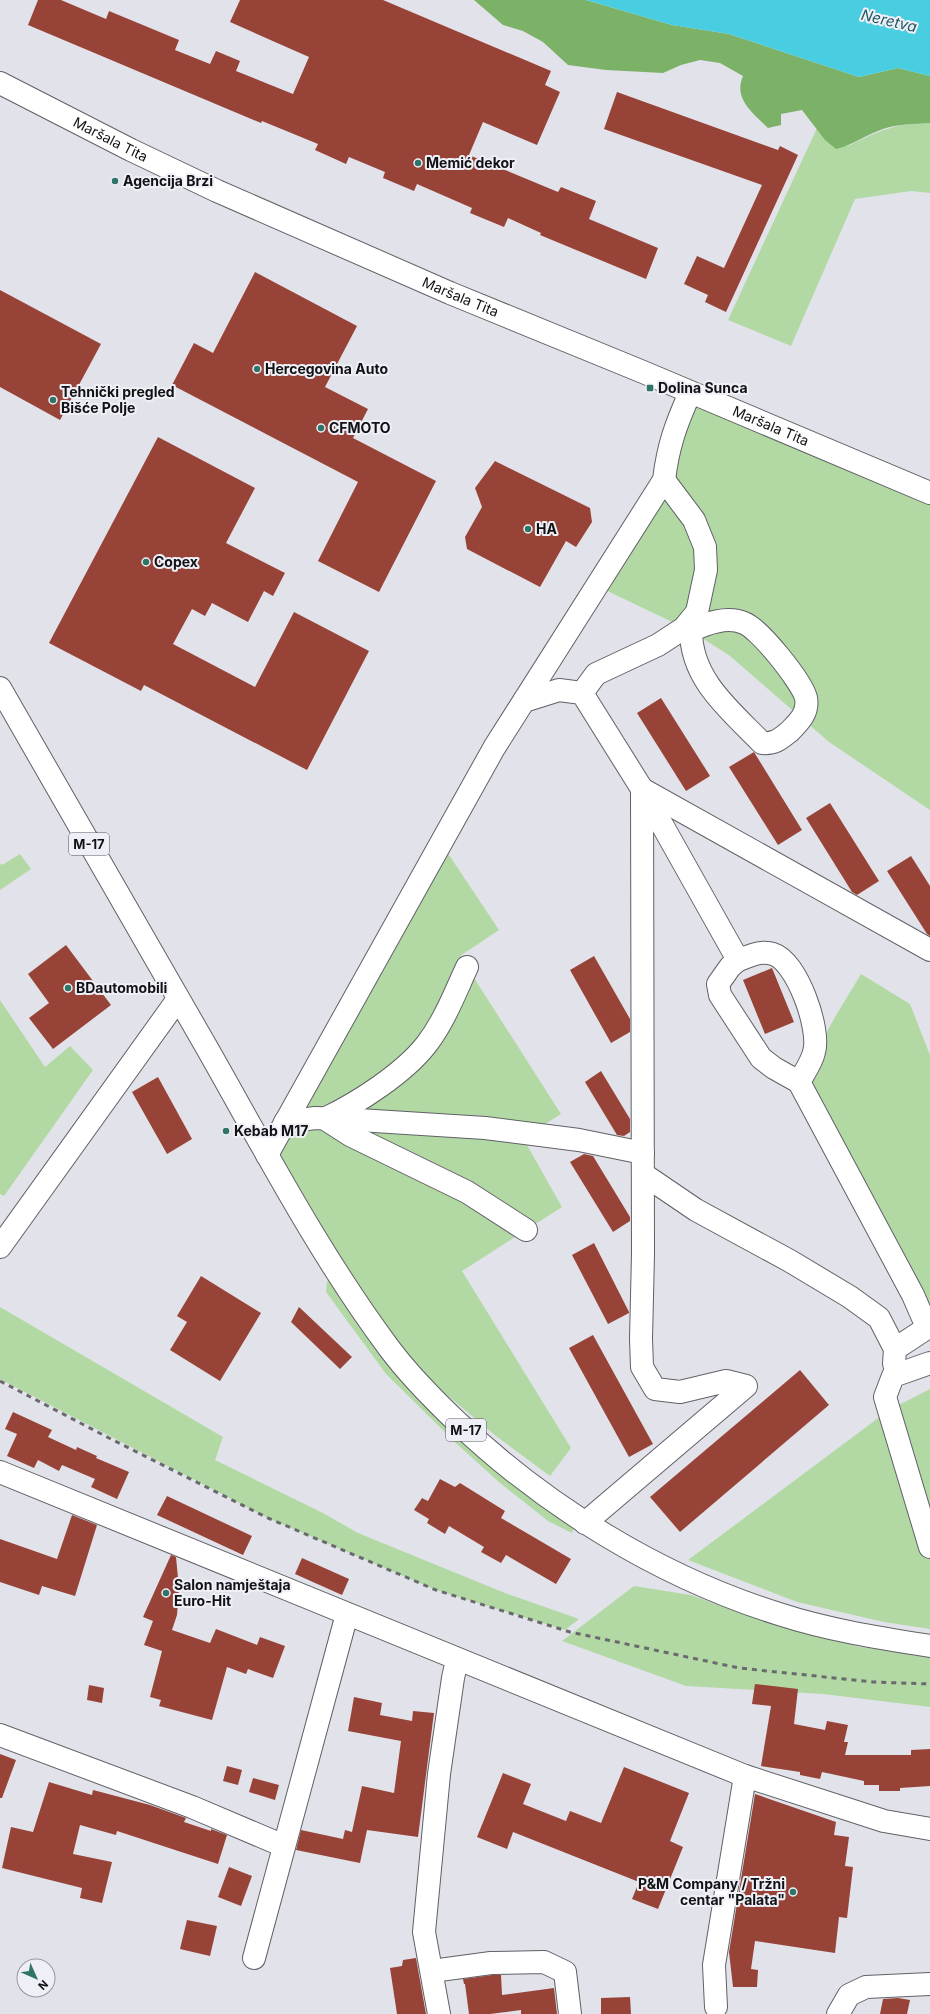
<svg xmlns="http://www.w3.org/2000/svg" width="930" height="2014" font-family="Inter,sans-serif">
  <style>
    .green { fill: #b2d9a4 }
    .forest { fill: #7cb168 }
    .water { fill: #48cee0 }
    .building { fill: #984338 }
    .lines { fill: none; stroke-linecap: round; stroke-linejoin: round }
    .minor-casing { stroke: #606166; stroke-width: 24 }
    .major-casing { stroke: #606166; stroke-width: 24 }
    .minor { stroke: #fff; stroke-width: 22 }
    .major { stroke: #fff; stroke-width: 22 }
    .rail { stroke: #6a6a6e; stroke-width: 3; stroke-dasharray: 5 5; stroke-linecap: butt }
    .poi-dot { fill: #2f7467; stroke: #eff0f7; stroke-width: 1.5 }
    .labels { text-anchor: middle; stroke-width: 4; stroke-linejoin: round; paint-order: stroke }
    .shield { fill: #eff0f7; stroke: #545558; stroke-width: 1 }
    .shield-label { font-size: 13px; font-weight: bold; fill: #121214 }
    .street-label { font-size: 14px; fill: #121214; stroke: #eff0f7 }
    .poi-label { font-size: 14px; font-weight: bold; fill: #121214; stroke: #eff0f7; text-anchor: start }
    .water-label { font-size: 15px; font-style: italic; fill: #215860; stroke: #eff0f7 }
  </style>
  <rect width="100%" height="100%" fill="#e2e3ea"/>
  <g class="green">
    <path d="M 930,123 L 930,193 L 911,191 L 855,199 L 791,346 L 728,320 L 817,128 L 825,140 L 848,146 C 881,130 893,124 930,123 Z"/>
    <path d="M 690,393 L 930,493 L 930,810 L 829,742 L 730,656 L 691,631 L 597,586 L 633,529 Z"/>
    <path d="M 441,843 L 499,930 L 460,956 L 561,1114 L 523,1138 L 562,1207 L 462,1271 L 571,1448 L 550,1476 L 496,1436 L 387,1345 L 267,1155 Z"/>
    <path d="M 20,854 L 31,869 L 0,890 L 0,863 L 2,865 Z"/>
    <path d="M 861,974 L 910,1004 L 930,1055 L 930,1326 L 799,1082 L 835,1017 Z"/>
    <path d="M 0,1000 L 45,1067 L 70,1046 L 93,1070 L 4,1196 L 0,1194 Z"/>
    <path d="M 327,1281 L 330,1281 L 574,1528 L 572,1533 L 548,1521 L 500,1483 L 458,1445 L 386,1374 L 326,1292 Z"/>
    <path d="M 0,1307 L 223,1437 L 215,1460 L 323,1513 L 358,1533 L 505,1593 L 579,1619 L 565,1630 L 436,1590 L 268,1518 L 0,1379 Z"/>
    <path d="M 930,1389 L 930,1629 L 884,1622 L 797,1602 L 688,1560 L 889,1410 Z"/>
    <path d="M 634,1586 L 691,1595 L 734,1611 L 860,1647 L 930,1655 L 930,1707 L 823,1694 L 686,1686 L 562,1641 Z"/>
  </g>
  <path class="forest" d="M 474,0 L 586,0 L 672,25 L 729,34 L 859,77 L 898,68 L 930,76 L 930,123 C 914,124 898,124 883,129 C 867,134 853,145 836,149 L 825,140 L 802,110 L 781,114 L 781,125 L 768,128 C 753,113 733,99 743,76 L 720,63 L 700,60 L 681,65 L 663,73 L 606,70 L 568,65 L 543,42 L 523,31 L 503,25 Z"/>
  <path class="water" d="M 586,0 L 930,0 L 930,76 L 898,68 L 859,77 L 729,34 L 672,25 Z"/>
  <g class="building">
    <path d="M 38,0 L 61,0 L 106,19 L 109,11 L 179,40 L 175,50 L 210,64 L 216,51 L 240,61 L 236,71 L 293,94 L 309,57 L 230,22 L 240,0 L 383,0 L 551,71 L 545,85 L 560,92 L 537,145 L 483,122 L 469,155 L 558,192 L 561,187 L 596,201 L 589,219 L 658,248 L 646,279 L 540,235 L 541,233 L 508,218 L 504,227 L 470,213 L 472,208 L 417,184 L 414,191 L 383,178 L 385,172 L 349,157 L 346,164 L 315,150 L 318,144 L 262,121 L 261,123 L 28,25 Z"/>
    <path d="M 617,92 L 778,150 L 780,146 L 798,155 L 726,312 L 705,302 L 708,295 L 684,284 L 697,256 L 724,268 L 762,185 L 604,129 Z"/>
    <path d="M 255,272 L 357,326 L 325,387 L 368,409 L 353,438 L 436,481 L 379,592 L 318,561 L 358,482 L 172,385 L 194,343 L 213,353 Z"/>
    <path d="M 0,290 L 101,344 L 60,420 L 0,387 Z"/>
    <path d="M 158,437 L 255,488 L 226,543 L 285,573 L 273,596 L 264,591 L 248,622 L 212,603 L 205,616 L 192,609 L 173,644 L 255,687 L 294,612 L 369,651 L 307,770 L 144,685 L 141,691 L 49,643 Z"/>
    <path d="M 495,461 L 590,508 L 592,522 L 576,547 L 566,541 L 540,587 L 467,549 L 465,537 L 482,507 L 475,488 Z"/>
    <path d="M 661,698 L 710,776 L 686,791 L 637,713 Z"/>
    <path d="M 754,752 L 802,830 L 778,845 L 729,767 Z"/>
    <path d="M 830,803 L 879,881 L 857,895 L 852,892 L 806,818 Z"/>
    <path d="M 911,856 L 930,886 L 930,936 L 927,934 L 887,871 Z"/>
    <path d="M 66,945 L 111,1005 L 53,1049 L 29,1018 L 49,1003 L 28,974 Z"/>
    <path d="M 594,956 L 630,1019 L 630,1032 L 611,1043 L 570,970 Z"/>
    <path d="M 772,968 L 794,1022 L 765,1034 L 743,980 Z"/>
    <path d="M 601,1071 L 630,1119 L 630,1132 L 624,1136 L 617,1135 L 585,1082 Z"/>
    <path d="M 158,1077 L 192,1139 L 167,1154 L 132,1092 Z"/>
    <path d="M 584,1154 L 593,1156 L 630,1217 L 630,1221 L 613,1232 L 570,1162 Z"/>
    <path d="M 594,1243 L 629,1312 L 629,1313 L 608,1324 L 572,1255 Z"/>
    <path d="M 201,1276 L 261,1313 L 220,1381 L 170,1350 L 187,1322 L 177,1316 Z"/>
    <path d="M 299,1307 L 352,1357 L 340,1369 L 291,1322 Z"/>
    <path d="M 593,1335 L 653,1444 L 629,1457 L 569,1348 Z"/>
    <path d="M 800,1370 L 829,1405 L 680,1532 L 650,1497 Z"/>
    <path d="M 13,1412 L 52,1430 L 48,1437 L 76,1450 L 77,1447 L 97,1456 L 96,1458 L 129,1472 L 117,1499 L 91,1487 L 95,1479 L 62,1465 L 59,1471 L 38,1460 L 34,1468 L 7,1456 L 17,1434 L 5,1429 Z"/>
    <path d="M 440,1479 L 455,1487 L 460,1483 L 505,1511 L 501,1518 L 571,1559 L 556,1584 L 506,1555 L 501,1563 L 481,1552 L 484,1547 L 449,1526 L 445,1534 L 427,1523 L 429,1519 L 414,1510 L 422,1498 L 428,1501 Z"/>
    <path d="M 167,1496 L 252,1536 L 243,1555 L 157,1515 Z"/>
    <path d="M 72,1515 L 97,1525 L 75,1596 L 42,1586 L 39,1595 L 0,1582 L 0,1539 L 57,1559 Z"/>
    <path d="M 171,1555 L 176,1557 L 179,1588 L 177,1615 L 172,1630 L 210,1643 L 216,1629 L 257,1645 L 260,1637 L 285,1646 L 273,1678 L 248,1669 L 246,1674 L 227,1667 L 212,1720 L 159,1706 L 161,1700 L 150,1697 L 162,1651 L 144,1645 L 153,1621 L 143,1617 Z"/>
    <path d="M 302,1558 L 349,1579 L 342,1595 L 295,1574 Z"/>
    <path d="M 755,1684 L 798,1689 L 794,1724 L 825,1730 L 827,1721 L 848,1725 L 844,1742 L 848,1742 L 845,1755 L 911,1755 L 911,1750 L 930,1749 L 930,1786 L 900,1788 L 900,1791 L 879,1791 L 879,1785 L 864,1785 L 864,1781 L 822,1772 L 820,1779 L 800,1775 L 800,1772 L 761,1766 L 771,1706 L 752,1704 Z"/>
    <path d="M 89,1685 L 104,1688 L 102,1703 L 87,1700 Z"/>
    <path d="M 354,1697 L 382,1703 L 380,1715 L 412,1721 L 413,1711 L 434,1713 L 418,1837 L 367,1830 L 360,1863 L 296,1850 L 301,1830 L 343,1839 L 345,1830 L 352,1832 L 362,1786 L 394,1793 L 401,1741 L 348,1731 Z"/>
    <path d="M 0,1754 L 16,1760 L 2,1798 L 0,1798 Z"/>
    <path d="M 227,1766 L 242,1770 L 238,1785 L 223,1781 Z"/>
    <path d="M 624,1767 L 689,1793 L 670,1841 L 683,1847 L 658,1909 L 632,1899 L 639,1882 L 513,1832 L 507,1849 L 477,1837 L 503,1773 L 531,1784 L 523,1804 L 566,1821 L 570,1811 L 601,1823 Z"/>
    <path d="M 253,1778 L 279,1785 L 275,1800 L 249,1792 Z"/>
    <path d="M 49,1782 L 92,1795 L 93,1790 L 150,1805 L 186,1818 L 184,1822 L 211,1831 L 211,1829 L 227,1835 L 218,1864 L 117,1831 L 116,1835 L 80,1825 L 73,1854 L 112,1862 L 102,1903 L 80,1898 L 82,1888 L 2,1868 L 11,1827 L 33,1832 Z"/>
    <path d="M 755,1794 L 836,1822 L 834,1835 L 849,1837 L 845,1866 L 853,1867 L 847,1918 L 839,1917 L 835,1953 L 755,1941 L 751,1969 L 758,1970 L 757,1987 L 733,1987 L 729,1952 Z"/>
    <path d="M 229,1867 L 252,1876 L 241,1906 L 218,1897 Z"/>
    <path d="M 187,1920 L 217,1926 L 210,1956 L 180,1949 Z"/>
    <path d="M 416,1958 L 426,2014 L 397,2014 L 390,1968 L 402,1966 L 403,1960 Z"/>
    <path d="M 492,1975 L 501,1975 L 502,1995 L 554,1988 L 557,2014 L 521,2014 L 521,2010 L 490,2014 L 469,2014 L 465,1984 L 464,1984 L 463,1979 Z"/>
    <path d="M 630,1997 L 631,2014 L 601,2014 L 601,1998 Z"/>
    <path d="M 898,1998 L 910,2000 L 907,2014 L 880,2014 L 883,1999 Z"/>
  </g>
  <g class="lines">
    <defs>
      <g id="minor">
        <path id="s1" d="M 0,83 L 131,150 L 217,191 L 450,293 L 643,372 L 930,493"/>
        <path d="M 684,628 L 691,631 C 706,623 728,616 744,623 C 760,629 802,682 806,698 C 809,713 798,723 789,732 C 779,740 774,744 762,743 C 731,711 691,680 691,631"/>
        <path d="M 582,693 L 596,674 L 658,645 L 684,628 L 697,612 L 706,570 L 705,547 L 694,520 L 664,480"/>
        <path d="M 524,701 L 559,690 L 582,693 L 642,789 L 738,960 L 730,967 L 718,984 L 720,995 L 761,1058 L 774,1068 L 799,1082 L 913,1295 L 927,1327"/>
        <path d="M 642,789 L 930,950"/>
        <path d="M 738,960 C 750,956 761,950 773,954 C 797,961 821,1030 814,1052 C 812,1062 804,1073 799,1082"/>
        <path d="M 326,1118 C 358,1103 404,1073 426,1045 C 444,1022 455,993 467,967"/>
        <path d="M 325,1119 L 350,1135 L 467,1192 L 526,1230"/>
        <path d="M 285,1122 L 315,1118 L 343,1119 L 485,1128 L 579,1140 L 643,1153"/>
        <path d="M 267,1155 L 494,748 L 664,480 C 668,446 676,424 690,393"/>
        <path d="M 643,1174 L 696,1210 L 790,1261 L 850,1297 L 879,1318 L 895,1349"/>
        <path d="M 0,1247 L 178,999"/>
        <path d="M 930,1363 L 893,1376 L 885,1397 L 930,1547"/>
        <path d="M 894,1364 L 895,1349 L 930,1326"/>
        <path d="M 0,1472 L 745,1776 L 884,1821 L 930,1829"/>
        <path d="M 585,1523 L 746,1386 L 726,1381 L 680,1392 L 655,1389 L 642,1367 L 641,1339 L 643,1254 L 642,789"/>
        <path d="M 0,1735 L 192,1807 L 284,1846"/>
        <path d="M 254,1958 L 347,1614"/>
        <path d="M 432,1971 L 491,1963 L 544,1962 L 565,1972 L 570,2014"/>
        <path d="M 716,2007 L 714,1965 L 745,1776"/>
        <path d="M 439,2014 L 424,1932 L 439,1774 L 453,1678 L 457,1660"/>
        <path d="M 838,2014 L 849,1995 L 866,1987 L 930,1984"/>
      </g>
      <path id="major" d="M 0,688 C 69,808 138,928 207,1048 C 265,1150 319,1254 389,1348 C 409,1375 432,1398 456,1421 C 545,1506 660,1577 779,1614 C 828,1630 879,1638 930,1646"/>
    </defs>
    <use href="#minor" class="minor-casing"/>
    <use href="#major" class="major-casing"/>
    <use href="#minor" class="minor"/>
    <use href="#major" class="major"/>
    <path class="rail" d="M 0,1381 L 109,1438 L 268,1518 L 436,1590 L 570,1632 L 739,1668 L 873,1682 L 930,1684"/>
  </g>
  <g class="poi-dot">
    <circle cx="418" cy="163" r="4"/>
    <circle cx="115" cy="181" r="4"/>
    <circle cx="257" cy="369" r="4"/>
    <rect x="646" y="384" width="8" height="8" rx="2"/>
    <circle cx="53" cy="400" r="4"/>
    <circle cx="321" cy="428" r="4"/>
    <circle cx="528" cy="529" r="4"/>
    <circle cx="146" cy="562" r="4"/>
    <circle cx="68" cy="988" r="4"/>
    <circle cx="226" cy="1131" r="4"/>
    <circle cx="166" cy="1593" r="4"/>
    <circle cx="793" cy="1892" r="4"/>
  </g>
  <g class="labels">
    <g class="shield">
      <rect x="69" y="833" width="40" height="22" rx="3"/>
      <rect x="446" y="1419" width="40" height="22" rx="3"/>
    </g>
    <g class="shield-label">
      <text x="89" y="849">M-17</text>
      <text x="466" y="1435">M-17</text>
    </g>
    <g class="street-label">
      <text dy="5" stroke="none"><textPath href="#s1" startOffset="124">Maršala Tita</textPath></text>
      <text dy="5" stroke="none"><textPath href="#s1" startOffset="508">Maršala Tita</textPath></text>
      <text dy="5" stroke="none"><textPath href="#s1" startOffset="844">Maršala Tita</textPath></text>
    </g>
    <g class="poi-label">
      <text x="426" y="168">Memić dekor</text>
      <text x="123" y="186">Agencija Brzi</text>
      <text x="265" y="374">Hercegovina Auto</text>
      <text x="658" y="393">Dolina Sunca</text>
      <text x="61" y="397">Tehnički pregled<tspan x="61" dy="16">Bišće Polje</tspan></text>
      <text x="329" y="433">CFMOTO</text>
      <text x="536" y="534">HA</text>
      <text x="154" y="567">Copex</text>
      <text x="76" y="993">BDautomobili</text>
      <text x="234" y="1136">Kebab M17</text>
      <text x="174" y="1590">Salon namještaja<tspan x="174" dy="16">Euro-Hit</tspan></text>
      <text x="785" y="1889" text-anchor="end">P&amp;M Company / Tržni<tspan x="785" dy="16">centar "Palata"</tspan></text>
    </g>
    <g class="water-label">
      <text transform="translate(889 21) rotate(13)" y="5">Neretva</text>
    </g>
  </g>
  <g transform="translate(36 1978) rotate(135)"><circle r="19" fill="#eff0f7" stroke="#97979c"/>
  <path d="M0-3L7 15L0 10L-7 15Z" fill="#2f7467"/>
  <text y="-6" font-size="11" font-weight="bold" text-anchor="middle" fill="#121214">N</text>
  </g>
</svg>
